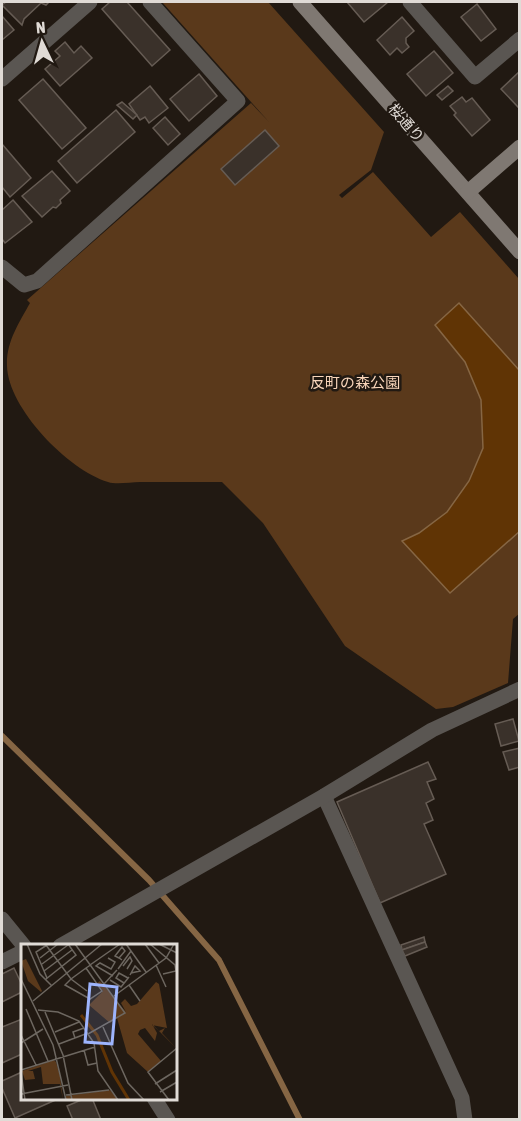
<svg xmlns="http://www.w3.org/2000/svg" width="521" height="1121" font-family="'Asap Condensed','Noto Sans JP',sans-serif">
  <style>
    .green { fill: #5a391b }
    .water { fill: #603405; stroke: #866644; stroke-width: 1.5 }
    .lines { fill: none; stroke-linecap: round; stroke-linejoin: round }
    .stream { stroke: #866644; stroke-width: 6 }
    .building { fill: #3a312a; stroke: #665c54; stroke-width: 1.5 }
    .street { stroke: #5a5652; stroke-width: 15 }
    .secondary { stroke: #7f7872; stroke-width: 15 }
    .labels { text-anchor: middle; stroke-width: 5; stroke-linejoin: round; paint-order: stroke }
    .street-label { font-size: 15px; fill: #e0dbd6; stroke: #211912 }
    .park-label { font-size: 15px; fill: #f8d5ba; stroke: #211912 }
    .inset-river { fill: none; stroke: #603405; stroke-width: 3 }
    .inset-road { fill: none; stroke: #6d6760; stroke-width: 1.5 }
    .view { fill: #9db4fd; fill-opacity: 0.15; stroke: #9db4fd; stroke-width: 3 }
    .inset-edge { fill: none; stroke: #e0dbd6; stroke-width: 3 }
  </style>
  <rect width="100%" height="100%" fill="#211912"/>
  <path class="green" d="M 162,2 L 268,2 L 384,132 L 371,170 L 339,195 L 342,198 L 373,172 L 431,237 L 460,212 L 519,279 L 520,613 L 513,619 L 508,683 L 453,707 L 436,709 L 345,646 L 263,523 L 222,482 C 195,482 167,482 140,482 C 130,482 117,485 108,482 C 68,470 8,408 7,366 C 6,342 19,323 30,303 L 27,300 L 251,103 L 269,122 Z"/>
  <path class="water" d="M 459,303 L 519,370 L 520,531 L 450,593 L 402,541 L 419,533 L 447,512 L 469,481 L 483,448 L 481,400 L 465,362 L 435,325 Z"/>
  <g class="lines">
    <path class="stream" d="M 2,736 L 149,880 L 219,960 L 300,1120"/>
  </g>
  <g class="building">
    <path d="M 6,2 L 49,2 L 46,5 L 41,3 L 24,19 L 22,25 L 2,5 Z"/>
    <path d="M 110,2 L 127,2 L 170,50 L 152,66 L 102,9 Z"/>
    <path d="M 347,2 L 388,2 L 364,22 Z"/>
    <path d="M 477,4 L 496,29 L 481,41 L 461,17 Z"/>
    <path d="M 2,16 L 14,30 L 2,40 Z"/>
    <path d="M 402,17 L 414,31 L 406,38 L 406,43 L 409,47 L 402,53 L 397,48 L 390,55 L 377,40 Z"/>
    <path d="M 65,42 L 74,53 L 81,46 L 92,58 L 60,86 L 45,69 L 60,56 L 55,51 Z"/>
    <path d="M 434,51 L 453,73 L 426,96 L 407,74 Z"/>
    <path d="M 520,71 L 520,106 L 518,107 L 501,89 Z"/>
    <path d="M 199,74 L 217,96 L 189,121 L 170,99 Z"/>
    <path d="M 43,79 L 86,128 L 62,149 L 19,100 Z"/>
    <path d="M 150,86 L 168,108 L 149,123 L 145,117 L 140,120 L 129,104 Z"/>
    <path d="M 448,86 L 453,91 L 442,100 L 437,95 Z"/>
    <path d="M 462,97 L 466,102 L 472,98 L 490,120 L 472,136 L 454,115 L 456,113 L 450,106 Z"/>
    <path d="M 122,102 L 137,115 L 133,119 L 117,105 Z"/>
    <path d="M 116,110 L 135,132 L 77,183 L 58,161 Z"/>
    <path d="M 165,117 L 180,134 L 168,145 L 153,128 Z"/>
    <path d="M 265,130 L 279,146 L 235,185 L 221,169 Z"/>
    <path d="M 2,144 L 31,178 L 10,197 L 2,187 Z"/>
    <path d="M 52,171 L 70,191 L 60,200 L 61,203 L 56,208 L 53,207 L 42,217 L 22,196 Z"/>
    <path d="M 13,200 L 32,222 L 5,243 L 2,239 L 2,210 Z"/>
    <path d="M 513,719 L 519,741 L 501,746 L 495,724 Z"/>
    <path d="M 520,748 L 520,767 L 509,770 L 503,752 Z"/>
    <path d="M 428,762 L 436,779 L 427,782 L 434,799 L 426,803 L 433,820 L 424,824 L 446,874 L 380,903 L 337,802 Z"/>
    <path d="M 424,937 L 425,942 L 402,950 L 401,945 Z"/>
    <path d="M 425,942 L 427,947 L 405,956 L 402,950 Z"/>
    <path d="M 14,968 L 22,985 L 22,992 L 2,1002 L 2,974 Z"/>
    <path d="M 22,1019 L 22,1054 L 2,1063 L 2,1027 Z"/>
    <path d="M 22,1072 L 22,1098 L 60,1098 L 15,1118 L 2,1088 L 2,1081 Z"/>
    <path d="M 86,1098 L 92,1098 L 101,1120 L 73,1120 L 67,1106 Z"/>
  </g>
  <g class="lines">
    <g class="street">
      <path d="M 410,2 L 475,77 L 520,39"/>
      <path d="M 2,79 L 90,2"/>
      <path d="M 2,267 L 24,285 L 37,281 L 238,101 L 150,2"/>
      <path d="M 324,796 L 462,1098 L 465,1120"/>
      <path d="M 2,919 L 24,946"/>
      <path d="M 60,946 L 324,796 L 432,730 L 520,689"/>
      <path d="M 2,962 L 22,952"/>
      <path d="M 154,1098 L 168,1120"/>
    </g>
    <g class="secondary">
      <path d="M 300,2 L 520,252"/>
      <path d="M 468,192 L 520,147"/>
    </g>
  </g>
  <g class="labels">
    <g class="street-label">
      <text transform="translate(406 123) rotate(49)" y="5">桜通り</text>
    </g>
    <g class="park-label">
      <text x="355" y="388">反町の森公園</text>
    </g>
  </g>
  <g transform="translate(21 944)">
    <rect width="156" height="156" fill="#211912"/>
    <path d="M 5,15 L 21,47 L 20,48 L 7,37 L 0,17 ZM 79,37 L 105,68 L 100,59 L 104,55 L 110,62 L 116,60 L 135,38 L 138,40 L 146,84 L 131,81 L 138,87 L 144,84 L 141,89 L 155,104 L 131,80 L 136,89 L 134,97 L 124,84 L 119,86 L 117,90 L 140,117 L 127,128 L 106,109 L 96,74 L 89,79 L 68,61 L 82,47 L 76,39 ZM 33,116 L 35,118 L 39,132 L 42,156 L 39,140 L 22,140 L 20,123 L 7,127 L 12,127 L 14,135 L 4,136 L 1,127 ZM 89,146 L 97,156 L 45,156 L 45,152 Z" fill="#5a391b"/>
    <path class="inset-river" d="M 60,71 L 76,91 L 91,128 L 108,156"/>
    <path class="inset-road" d="M 6,0 L 19,30 L 31,42M 54,0 L 104,69 L 67,90M 105,0 L 125,28M 124,0 L 138,19M 129,0 L 154,21 L 155,27 L 142,30M 138,0 L 156,9M 25,1 L 50,35 L 66,47M 26,1 L 15,8 L 26,34M 19,14 L 37,0M 87,14 L 94,18 L 90,25 L 79,19 L 75,22 L 92,32M 98,14 L 104,7 L 101,3 L 94,12 L 98,14 L 101,16M 21,20 L 47,1M 135,21 L 145,43M 102,22 L 109,13 L 111,17 L 106,25M 65,24 L 81,47 L 69,55 L 44,41 L 50,35 L 65,24 L 68,22 L 69,21 L 99,0M 97,25 L 110,7M 23,27 L 51,6M 109,31 L 114,22 L 119,27 L 110,29M 0,35 L 32,101 L 45,156M 25,35 L 55,11 L 47,0M 89,36 L 100,43 L 108,33M 103,39 L 95,34 L 98,29 L 107,34M 83,40 L 96,26M 108,41 L 119,57M 93,52 L 145,14 L 153,0M 12,57 L 81,0M 5,65 L 27,117M 17,66 L 37,68 L 58,77 L 73,99 L 77,127 L 97,156M 24,68 L 42,111 L 51,156M 82,83 L 107,139 L 123,156M 34,88 L 58,78M 0,91 L 15,121M 54,94 L 52,88 L 63,84M 0,99 L 22,85M 38,100 L 67,89M 63,106 L 67,121 L 76,119M 0,126 L 74,103M 0,128 L 4,156M 134,140 L 156,126M 139,148 L 156,138M 0,150 L 47,141M 45,151 L 88,146M 148,156 L 127,128 L 156,104"/>
    <path class="view" d="M 69,40 L 96,43 L 91,100 L 64,98 Z"/>
    <rect width="156" height="156" class="inset-edge"/>
  </g>
  <rect width="521" height="1121" fill="none" stroke="#e0dbd6" stroke-width="6"/>
  <g transform="translate(42 42) rotate(355)" stroke="#211912" stroke-width="4.5" paint-order="stroke">
  <path d="M0-4.5L10 22L0 15L-10 22Z" fill="#e0dbd6"/>
  <text y="-9" font-size="16" font-weight="bold" text-anchor="middle" fill="#e0dbd6">N</text>
  </g>
</svg>
